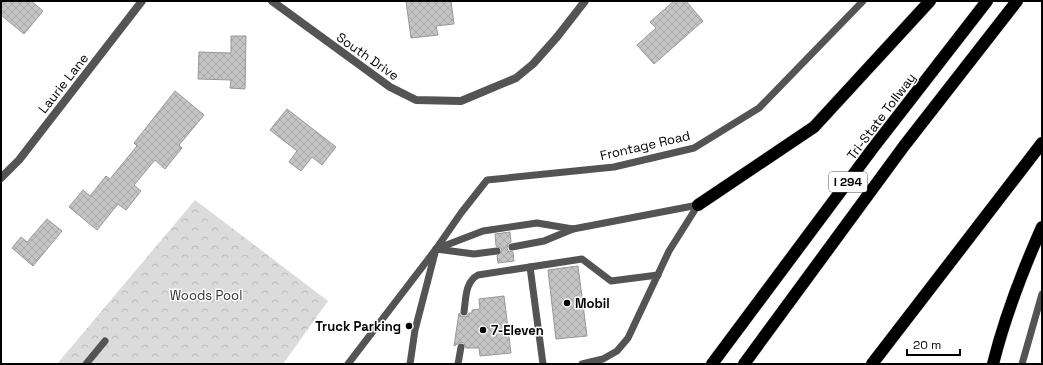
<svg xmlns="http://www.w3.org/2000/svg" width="1043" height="365" font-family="'Space Grotesk',sans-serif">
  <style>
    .park { fill: url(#park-crowns) }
    .building { fill: url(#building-cross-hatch); stroke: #989898 }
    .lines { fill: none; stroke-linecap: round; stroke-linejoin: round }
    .motorway-casing { stroke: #dbdbdb; stroke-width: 13 }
    .service { stroke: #545454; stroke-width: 7 }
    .minor { stroke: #545454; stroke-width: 8 }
    .motorway { stroke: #000; stroke-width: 12 }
    .poi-dot { fill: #000; stroke: #fff; stroke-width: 1.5 }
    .labels { text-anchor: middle; stroke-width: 3; stroke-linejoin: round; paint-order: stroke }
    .shield { fill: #fff; stroke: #4c4c4c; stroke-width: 1 }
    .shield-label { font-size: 12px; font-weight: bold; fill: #000 }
    .street-label { font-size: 13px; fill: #000; stroke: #fff }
    .park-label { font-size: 13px; fill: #323232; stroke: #fff }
    .poi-label { font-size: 13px; font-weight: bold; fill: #000; stroke: #fff; text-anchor: start }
  </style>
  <defs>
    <pattern id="park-crowns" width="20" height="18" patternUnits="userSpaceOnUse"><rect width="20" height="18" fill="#dbdbdb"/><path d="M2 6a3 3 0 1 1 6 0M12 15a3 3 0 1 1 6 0" fill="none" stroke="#bababa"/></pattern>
    <pattern id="building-cross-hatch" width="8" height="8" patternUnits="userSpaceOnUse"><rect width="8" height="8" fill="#c4c4c4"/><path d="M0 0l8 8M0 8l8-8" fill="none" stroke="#a7a7a7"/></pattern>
  </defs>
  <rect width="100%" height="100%" fill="#fff"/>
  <path class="park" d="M 195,200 L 328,301 L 283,364 L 57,364 Z"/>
  <g class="building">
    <path d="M 1,1 L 31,1 L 43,11 L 24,34 L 1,15 Z"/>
    <path d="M 406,1 L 451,1 L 454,24 L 436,26 L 438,35 L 411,38 Z"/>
    <path d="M 674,1 L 686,1 L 703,21 L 654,64 L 637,45 L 656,28 L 650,22 Z"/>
    <path d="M 231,36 L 246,36 L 245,89 L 230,88 L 231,80 L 198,79 L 199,52 L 231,53 Z"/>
    <path d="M 175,91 L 204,115 L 179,145 L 182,148 L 165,169 L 155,160 L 134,185 L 141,191 L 126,210 L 118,204 L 97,230 L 69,207 L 83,190 L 90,196 L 106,176 L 110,179 L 137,146 L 134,143 Z"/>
    <path d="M 287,109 L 336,147 L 322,165 L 312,157 L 301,171 L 289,162 L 297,151 L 270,130 Z"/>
    <path d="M 47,219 L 62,231 L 33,266 L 12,248 L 21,237 L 27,242 Z"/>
    <path d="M 510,232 L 511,242 L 508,244 L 507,248 L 508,251 L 513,252 L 514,261 L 498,263 L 497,256 L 502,251 L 501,248 L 496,246 L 495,234 Z"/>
    <path d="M 578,266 L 587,336 L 556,339 L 548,270 Z"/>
    <path d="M 504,296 L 511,353 L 480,356 L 479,348 L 466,348 L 464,343 L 461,342 L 454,346 L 459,313 L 461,316 L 466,317 L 469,313 L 472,313 L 472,310 L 480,309 L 479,299 Z"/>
  </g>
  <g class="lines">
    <defs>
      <g id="motorway">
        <path d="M 698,205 L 814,127 L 930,1"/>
        <path d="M 712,364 L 873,148 L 987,1"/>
        <path d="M 744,364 L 904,146 L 1017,1"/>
        <path d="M 872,364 L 1042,143"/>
        <path d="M 993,364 C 1005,316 1022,272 1042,227"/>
      </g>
    </defs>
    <use href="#motorway" class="motorway-casing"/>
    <g class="service">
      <path d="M 512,247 L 544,241 L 573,229"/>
      <path d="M 436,249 L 474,254 L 497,251"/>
      <path d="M 530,267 L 543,364"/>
      <path d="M 464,312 C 466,298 465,282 478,275 L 582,259 L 611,281 L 658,275"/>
      <path d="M 86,364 L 105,341"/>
      <path d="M 348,364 L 436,249 L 483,231 L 537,223 L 573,229 L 698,205"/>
      <path d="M 410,364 L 415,330 L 436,249 L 461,213 L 487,180 L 614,167 L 694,148 L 759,108 L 863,1"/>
      <path d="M 458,364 L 461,347"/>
      <path d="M 582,364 L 603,359 L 617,351 L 628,338 L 669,251 L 698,205"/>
      <path d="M 1022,364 L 1042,294"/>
    </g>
    <g class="minor">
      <path d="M 272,1 L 390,87 L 416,100 L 461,101 L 516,78 L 533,64 L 557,37 L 585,1"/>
      <path d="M 1,178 L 19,160 L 142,1"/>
    </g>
    <use href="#motorway" class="motorway"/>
  </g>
  <g class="poi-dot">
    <circle cx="567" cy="303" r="4"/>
    <circle cx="409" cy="326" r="4"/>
    <circle cx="483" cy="330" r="4"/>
  </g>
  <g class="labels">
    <rect class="shield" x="829" y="172" width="38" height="20" rx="3"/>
    <g class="shield-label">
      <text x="848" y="186">I 294</text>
    </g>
    <g class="street-label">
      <text transform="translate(368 56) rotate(35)" y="5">South Drive</text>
      <text transform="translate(63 83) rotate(-52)" y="5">Laurie Lane</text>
      <text transform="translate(881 116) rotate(-53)" y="5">Tri-State Tollway</text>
      <text transform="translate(645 145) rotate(-13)" y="5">Frontage Road</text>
    </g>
    <g class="park-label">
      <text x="206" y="300">Woods Pool</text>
    </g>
    <g class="poi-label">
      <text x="575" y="308">Mobil</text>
      <text x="401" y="331" text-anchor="end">Truck Parking</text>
      <text x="491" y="335">7-Eleven</text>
    </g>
  </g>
  <rect width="1043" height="365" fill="none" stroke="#000000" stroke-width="4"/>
  <path d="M907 349v6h53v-6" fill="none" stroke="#000000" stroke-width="2"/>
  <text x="913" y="349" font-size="12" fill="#000000" stroke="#ffffff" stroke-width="3" paint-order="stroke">20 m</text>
</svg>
